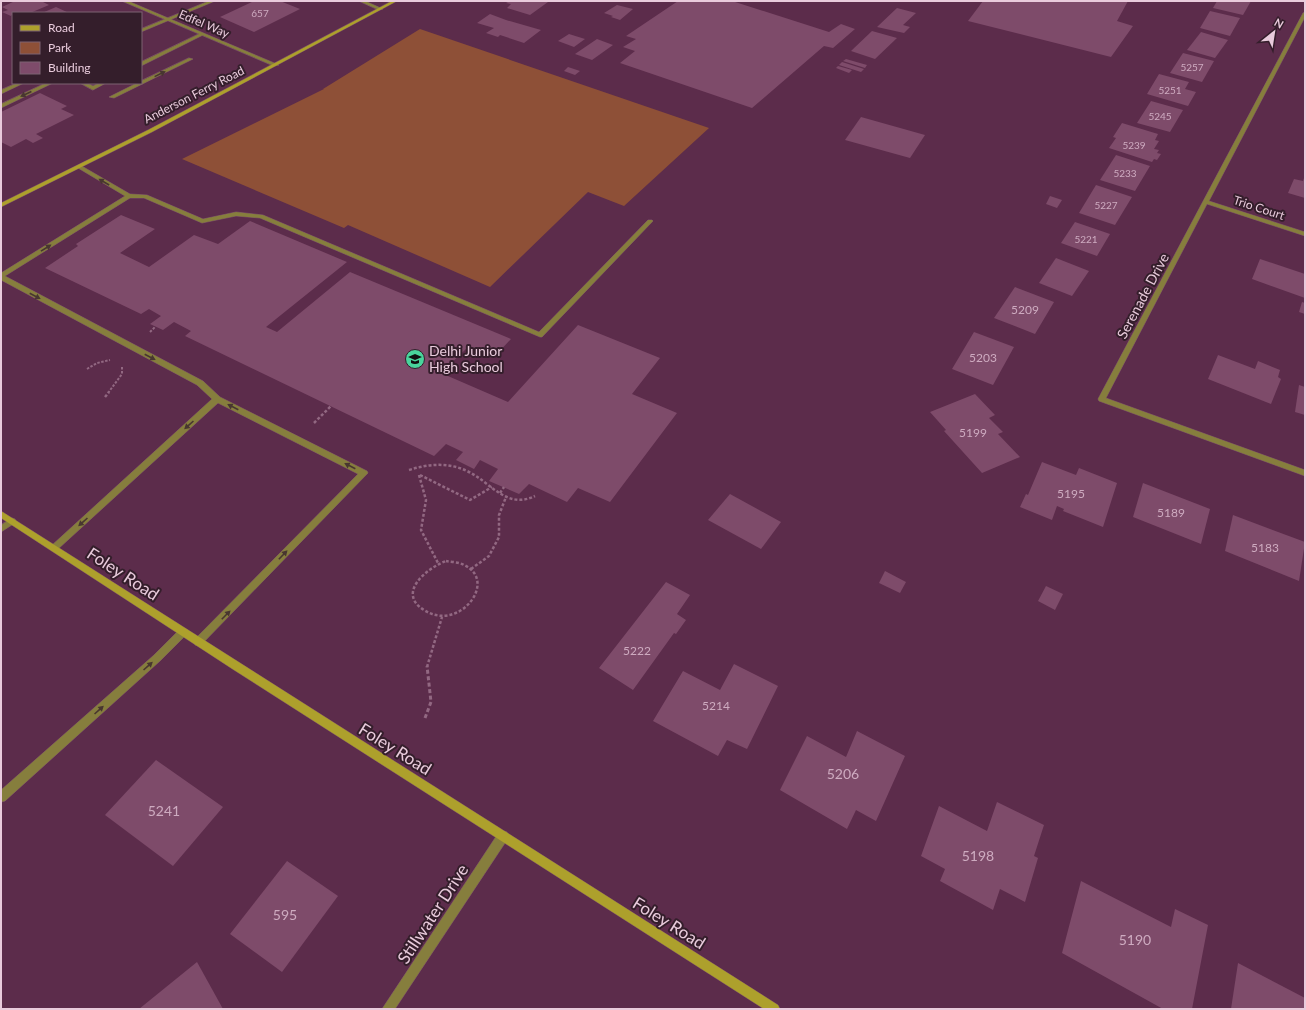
<svg xmlns="http://www.w3.org/2000/svg" width="1306" height="1010" font-family="Lato,sans-serif">
  <style>
    .green { fill: #8e5037 }
    .building { fill: #7e4b6a }
    .lines { fill: none; stroke-linecap: round; stroke-linejoin: round }
    .lane-casing { stroke: #784c68; stroke-width: 1 }
    .street-casing { stroke: #784c68; stroke-width: 1 }
    .secondary-casing { stroke: #784c68; stroke-width: 1 }
    .path-far2 { stroke: #926882; stroke-width: 2; stroke-dasharray: 2.5 1.5; stroke-linecap: butt }
    .path-far1 { stroke: #926882; stroke-width: 2.5; stroke-dasharray: 3 2; stroke-linecap: butt }
    .path { stroke: #926882; stroke-width: 3; stroke-dasharray: 4 2.5; stroke-linecap: butt }
    .lane { fill: #867e3d; fill-rule: evenodd }
    .street { fill: #867e3d; fill-rule: evenodd }
    .secondary { fill: #ada02c; fill-rule: evenodd }
    .oneway { fill: #483630 }
    .labels { text-anchor: middle; stroke-width: 4; stroke-linejoin: round; paint-order: stroke }
    .far-number-label { font-size: 10px; fill: #ceabc0 }
    .far-street-label { font-size: 12px; fill: #e9cbdc; stroke: #341e2b }
    .number-label { font-size: 12px; fill: #ceabc0 }
    .street-label { font-size: 14px; fill: #e9cbdc; stroke: #341e2b }
    .poi-label { font-size: 14px; fill: #e9cbdc; stroke: #341e2b; text-anchor: start }
    .near-number-label { font-size: 14px; fill: #ceabc0 }
    .near-street-label { font-size: 17px; fill: #e9cbdc; stroke: #341e2b }
  </style>
  <rect width="100%" height="100%" fill="#5c2c4b"/>
  <path class="green" d="M 420,29 L 709,128 L 624,206 L 588,192 L 490,287 L 348,225 L 344,228 L 182,159 L 324,89 L 323,89 Z"/>
  <g class="building">
    <path d="M 15,1 L 41,1 L 49,5 L 30,13 L 13,13 L 11,16 L 2,12 L 8,10 L 2,7 Z"/>
    <path d="M 254,1 L 280,1 L 300,9 L 254,32 L 220,17 Z"/>
    <path d="M 506,1 L 545,1 L 548,2 L 530,15 L 507,8 L 511,4 L 506,3 L 508,2 Z"/>
    <path d="M 678,1 L 732,1 L 829,32 L 841,24 L 855,29 L 833,48 L 824,46 L 752,108 L 620,63 L 635,51 L 623,47 L 636,39 L 626,36 Z"/>
    <path d="M 983,1 L 1128,1 L 1117,21 L 1133,26 L 1111,57 L 968,21 Z"/>
    <path d="M 1217,1 L 1251,1 L 1243,15 L 1213,8 Z"/>
    <path d="M 617,5 L 633,9 L 620,20 L 611,17 L 613,16 L 604,13 Z"/>
    <path d="M 56,7 L 69,13 L 42,13 Z"/>
    <path d="M 897,8 L 916,13 L 903,25 L 910,27 L 904,33 L 877,27 Z"/>
    <path d="M 1210,11 L 1240,18 L 1230,36 L 1200,28 Z"/>
    <path d="M 490,14 L 506,20 L 541,30 L 524,43 L 500,35 L 498,37 L 486,33 L 494,28 L 477,23 Z"/>
    <path d="M 872,31 L 897,38 L 875,59 L 851,51 Z"/>
    <path d="M 1201,32 L 1228,40 L 1215,58 L 1187,50 Z"/>
    <path d="M 569,34 L 585,39 L 574,47 L 558,41 Z"/>
    <path d="M 597,39 L 613,45 L 592,60 L 575,54 Z"/>
    <path d="M 1183,53 L 1214,61 L 1202,82 L 1170,73 Z"/>
    <path d="M 846,59 L 867,65 L 865,68 L 843,61 Z"/>
    <path d="M 842,62 L 864,69 L 861,72 L 839,65 Z"/>
    <path d="M 838,66 L 852,70 L 849,73 L 836,68 Z"/>
    <path d="M 568,67 L 580,71 L 575,75 L 564,71 Z"/>
    <path d="M 1159,74 L 1189,82 L 1185,89 L 1196,92 L 1188,106 L 1147,94 Z"/>
    <path d="M 40,93 L 67,106 L 61,109 L 74,115 L 36,134 L 43,138 L 33,143 L 26,139 L 11,147 L 1,142 L 1,112 Z"/>
    <path d="M 1151,101 L 1183,110 L 1170,132 L 1137,123 Z"/>
    <path d="M 861,117 L 925,135 L 910,158 L 845,140 Z"/>
    <path d="M 1122,123 L 1158,134 L 1155,140 L 1159,141 L 1154,149 L 1159,150 L 1157,153 L 1161,154 L 1157,160 L 1154,159 L 1152,162 L 1109,148 L 1116,138 L 1113,137 Z"/>
    <path d="M 1116,155 L 1150,166 L 1135,191 L 1100,180 Z"/>
    <path d="M 1305,175 L 1305,198 L 1288,193 L 1294,179 L 1303,181 Z"/>
    <path d="M 1096,185 L 1132,197 L 1115,225 L 1079,213 Z"/>
    <path d="M 1050,196 L 1062,200 L 1057,208 L 1046,204 Z"/>
    <path d="M 121,215 L 155,229 L 120,253 L 149,267 L 194,235 L 218,244 L 250,221 L 347,262 L 266,327 L 277,332 L 350,272 L 511,339 L 494,357 L 468,347 L 441,373 L 508,402 L 578,325 L 660,358 L 632,394 L 677,413 L 610,502 L 578,488 L 567,502 L 529,484 L 519,494 L 489,481 L 498,469 L 480,460 L 474,469 L 456,460 L 463,452 L 446,444 L 434,456 L 185,336 L 191,331 L 174,322 L 163,330 L 150,324 L 161,316 L 149,309 L 141,314 L 45,268 L 78,246 L 76,244 Z"/>
    <path d="M 1075,222 L 1110,234 L 1097,256 L 1061,243 Z"/>
    <path d="M 1056,258 L 1089,271 L 1072,296 L 1039,283 Z"/>
    <path d="M 1260,259 L 1305,274 L 1305,298 L 1252,279 Z"/>
    <path d="M 1015,287 L 1054,302 L 1035,334 L 994,318 Z"/>
    <path d="M 1302,302 L 1305,303 L 1305,314 L 1299,312 Z"/>
    <path d="M 974,332 L 1014,347 L 993,385 L 952,369 Z"/>
    <path d="M 1218,355 L 1255,369 L 1258,361 L 1280,370 L 1278,377 L 1281,379 L 1271,404 L 1208,379 Z"/>
    <path d="M 1299,385 L 1305,387 L 1305,415 L 1295,412 Z"/>
    <path d="M 975,394 L 995,415 L 989,418 L 1003,432 L 998,434 L 1020,457 L 982,473 L 944,431 L 946,430 L 930,412 Z"/>
    <path d="M 1042,462 L 1076,475 L 1079,468 L 1117,483 L 1103,527 L 1063,511 L 1064,509 L 1057,506 L 1052,520 L 1020,507 L 1026,494 L 1028,495 Z"/>
    <path d="M 1143,483 L 1210,509 L 1201,544 L 1133,517 Z"/>
    <path d="M 730,494 L 781,522 L 761,549 L 708,520 Z"/>
    <path d="M 1233,515 L 1305,542 L 1299,581 L 1225,551 Z"/>
    <path d="M 885,571 L 906,582 L 900,593 L 879,583 Z"/>
    <path d="M 666,582 L 690,595 L 677,614 L 686,620 L 676,634 L 674,633 L 633,690 L 599,668 Z"/>
    <path d="M 1046,586 L 1063,594 L 1055,610 L 1038,601 Z"/>
    <path d="M 734,664 L 778,686 L 747,749 L 727,740 L 718,756 L 653,721 L 683,671 L 720,690 Z"/>
    <path d="M 857,731 L 905,756 L 876,821 L 856,810 L 847,829 L 780,790 L 807,736 L 846,757 Z"/>
    <path d="M 156,760 L 223,807 L 173,866 L 105,815 Z"/>
    <path d="M 997,802 L 1044,825 L 1034,856 L 1038,858 L 1025,902 L 1000,889 L 993,910 L 940,881 L 945,869 L 921,856 L 939,806 L 987,831 Z"/>
    <path d="M 287,861 L 338,896 L 282,972 L 230,934 Z"/>
    <path d="M 1081,881 L 1171,927 L 1175,909 L 1208,925 L 1192,1009 L 1163,1009 L 1062,953 Z"/>
    <path d="M 197,962 L 223,1009 L 139,1009 Z"/>
    <path d="M 1238,963 L 1305,998 L 1305,1009 L 1231,1009 Z"/>
  </g>
  <g class="lines">
    <defs>
      <g id="lane">
        <path d="M 209,1 L 215,1 L 141,32 L 141,29 Z"/>
        <path d="M 359,1 L 365,1 L 383,9 L 379,10 Z"/>
        <path d="M 201,33 L 205,34 L 141,66 L 141,62 Z"/>
        <path d="M 189,58 L 193,59 L 114,98 L 109,97 L 137,83 L 141,83 L 141,81 Z"/>
        <path d="M 17,83 L 24,83 L 1,94 L 1,90 Z"/>
        <path d="M 46,83 L 53,83 L 1,108 L 1,104 Z"/>
        <path d="M 80,83 L 87,83 L 93,86 L 99,83 L 106,83 L 93,90 Z"/>
        <path d="M 80,165 L 130,194 L 147,195 L 203,219 L 236,212 L 263,215 L 539,332 L 648,220 L 652,220 L 653,221 L 542,337 L 540,337 L 260,218 L 236,216 L 202,223 L 144,198 L 130,198 L 5,276 L 203,381 L 220,397 L 367,471 L 368,473 L 201,645 L 198,646 L 195,645 L 194,642 L 195,639 L 358,474 L 218,403 L 57,550 L 54,551 L 51,550 L 50,548 L 51,546 L 212,399 L 197,385 L 1,280 L 1,273 L 125,196 L 78,168 L 77,167 Z"/>
        <path d="M 12,518 L 15,519 L 16,521 L 15,523 L 1,532 L 1,525 Z"/>
        <path d="M 183,628 L 186,629 L 187,632 L 186,635 L 160,661 L 5,801 L 1,802 L 1,790 L 154,655 L 180,629 Z"/>
      </g>
      <g id="street">
        <path d="M 122,1 L 128,1 L 279,65 L 274,66 Z"/>
        <path d="M 1305,12 L 1305,17 L 1209,201 L 1305,232 L 1305,236 L 1207,204 L 1106,398 L 1305,470 L 1305,476 L 1099,401 L 1098,399 L 1303,13 Z"/>
        <path d="M 503,831 L 507,832 L 508,836 L 507,840 L 395,1009 L 382,1009 L 499,832 Z"/>
      </g>
      <g id="secondary">
        <path d="M 392,1 L 397,1 L 152,132 L 1,207 L 1,203 L 148,130 Z"/>
        <path d="M 1,511 L 778,1005 L 780,1009 L 764,1009 L 234,670 L 1,518 Z"/>
      </g>
    </defs>
    <use href="#lane" class="lane-casing"/>
    <use href="#street" class="street-casing"/>
    <use href="#secondary" class="secondary-casing"/>
    <g class="path-far2">
      <path d="M 150,332 L 155,327"/>
      <path d="M 87,369 L 97,363 L 110,360"/>
      <path d="M 108,393 L 122,374 L 122,367"/>
    </g>
    <g class="path-far1">
      <path d="M 105,397 L 109,392"/>
      <path d="M 314,423 L 331,406"/>
      <path d="M 409,470 C 428,464 448,462 467,471 C 491,482 506,510 535,496"/>
      <path d="M 419,475 L 426,500 L 421,530 L 438,563"/>
      <path d="M 420,475 L 470,500 L 492,487"/>
      <path d="M 500,493 L 504,487"/>
      <path d="M 446,561 C 451,562 459,562 464,565 C 499,581 459,633 424,610 C 396,593 427,568 446,561 Z"/>
      <path d="M 471,569 L 489,556 L 499,537 L 499,515 L 506,497"/>
      <path d="M 427,667 L 442,617"/>
    </g>
    <path class="path" d="M 425,718 L 431,702 L 427,666"/>
    <use href="#lane" class="lane"/>
    <use href="#street" class="street"/>
    <use href="#secondary" class="secondary"/>
  </g>
  <defs><path id="oneway-solid" d="M-6-.8H1V-3.2L6.5 0L1 3.2V.8H-6Z"/></defs>
  <g class="oneway">
    <use href="#oneway-solid" transform="translate(160 74) rotate(-26)"/>
    <use href="#oneway-solid" transform="translate(26 94) rotate(155)"/>
    <use href="#oneway-solid" transform="translate(104 182) rotate(-150)"/>
    <use href="#oneway-solid" transform="translate(46 248) rotate(-32)"/>
    <use href="#oneway-solid" transform="translate(35 296) rotate(28)"/>
    <use href="#oneway-solid" transform="translate(150 357) rotate(28)"/>
    <use href="#oneway-solid" transform="translate(233 407) rotate(-153)"/>
    <use href="#oneway-solid" transform="translate(189 425) rotate(138)"/>
    <use href="#oneway-solid" transform="translate(350 466) rotate(-153)"/>
    <use href="#oneway-solid" transform="translate(83 522) rotate(138)"/>
    <use href="#oneway-solid" transform="translate(283 555) rotate(-46)"/>
    <use href="#oneway-solid" transform="translate(226 615) rotate(-45)"/>
    <use href="#oneway-solid" transform="translate(148 666) rotate(-42)"/>
    <use href="#oneway-solid" transform="translate(99 710) rotate(-42)"/>
  </g>
  <defs>
    <symbol id="school-disc" viewBox="-11 -11 22 22"><circle r="9.5" fill="#49d49c" stroke="#341e2b"/><path d="M0-5L7-2L0 1L-7-2ZM-4 1L0 2.5L4 1V4Q0 6-4 4Z" fill="#111"/></symbol>
  </defs>
  <g fill-rule="evenodd">
    <use href="#school-disc" x="404" y="348" width="22" height="22"/>
  </g>
  <g class="labels">
    <g class="far-number-label">
      <text x="260" y="17">657</text>
      <text x="1192" y="71">5257</text>
      <text x="1170" y="94">5251</text>
      <text x="1160" y="120">5245</text>
      <text x="1134" y="149">5239</text>
      <text x="1125" y="177">5233</text>
      <text x="1106" y="209">5227</text>
      <text x="1086" y="243">5221</text>
    </g>
    <g class="far-street-label">
      <text transform="translate(204 24) rotate(23)" y="4">Edfel Way</text>
      <text transform="translate(194 95) rotate(-27)" y="4">Anderson Ferry Road</text>
      <text transform="translate(1259 208) rotate(18)" y="4">Trio Court</text>
    </g>
    <g class="number-label">
      <text x="1025" y="314">5209</text>
      <text x="983" y="362">5203</text>
      <text x="973" y="437">5199</text>
      <text x="1071" y="498">5195</text>
      <text x="1171" y="517">5189</text>
      <text x="1265" y="552">5183</text>
      <text x="637" y="655">5222</text>
      <text x="716" y="710">5214</text>
    </g>
    <g class="street-label">
      <text transform="translate(1143 296) rotate(-62)" y="5">Serenade Drive</text>
    </g>
    <g class="poi-label">
      <text x="429" y="356">Delhi Junior<tspan x="429" dy="16">High School</tspan></text>
    </g>
    <g class="near-number-label">
      <text x="843" y="779">5206</text>
      <text x="164" y="816">5241</text>
      <text x="978" y="861">5198</text>
      <text x="285" y="920">595</text>
      <text x="1135" y="945">5190</text>
    </g>
    <g class="near-street-label">
      <text transform="translate(123 574) rotate(33)" y="6">Foley Road</text>
      <text transform="translate(395 749) rotate(32)" y="6">Foley Road</text>
      <text transform="translate(433 914) rotate(-57)" y="6">Stillwater Drive</text>
      <text transform="translate(669 923) rotate(32)" y="6">Foley Road</text>
    </g>
  </g>
  <rect width="1306" height="1010" fill="none" stroke="#e9cbdc" stroke-width="4"/>
  <rect x="12" y="12" width="130" height="72" fill="#341e2b" stroke="#7c6372"/>
  <rect x="20" y="25" width="20" height="6" fill="#ada02c" stroke="#7c6372"/>
  <text x="48" y="32" font-size="12" fill="#e9cbdc">Road</text>
  <rect x="20" y="42" width="20" height="12" fill="#8e5037" stroke="#7c6372"/>
  <text x="48" y="52" font-size="12" fill="#e9cbdc">Park</text>
  <rect x="20" y="62" width="20" height="12" fill="#7e4b6a" stroke="#7c6372"/>
  <text x="48" y="72" font-size="12" fill="#e9cbdc">Building</text>
  <g transform="translate(1274 32) rotate(30)" stroke="#341e2b" stroke-width="3" paint-order="stroke">
  <path d="M0-3L7 15L0 10L-7 15Z" fill="#e9cbdc"/>
  <text y="-6" font-size="11" font-weight="bold" text-anchor="middle" fill="#e9cbdc">N</text>
  </g>
</svg>
